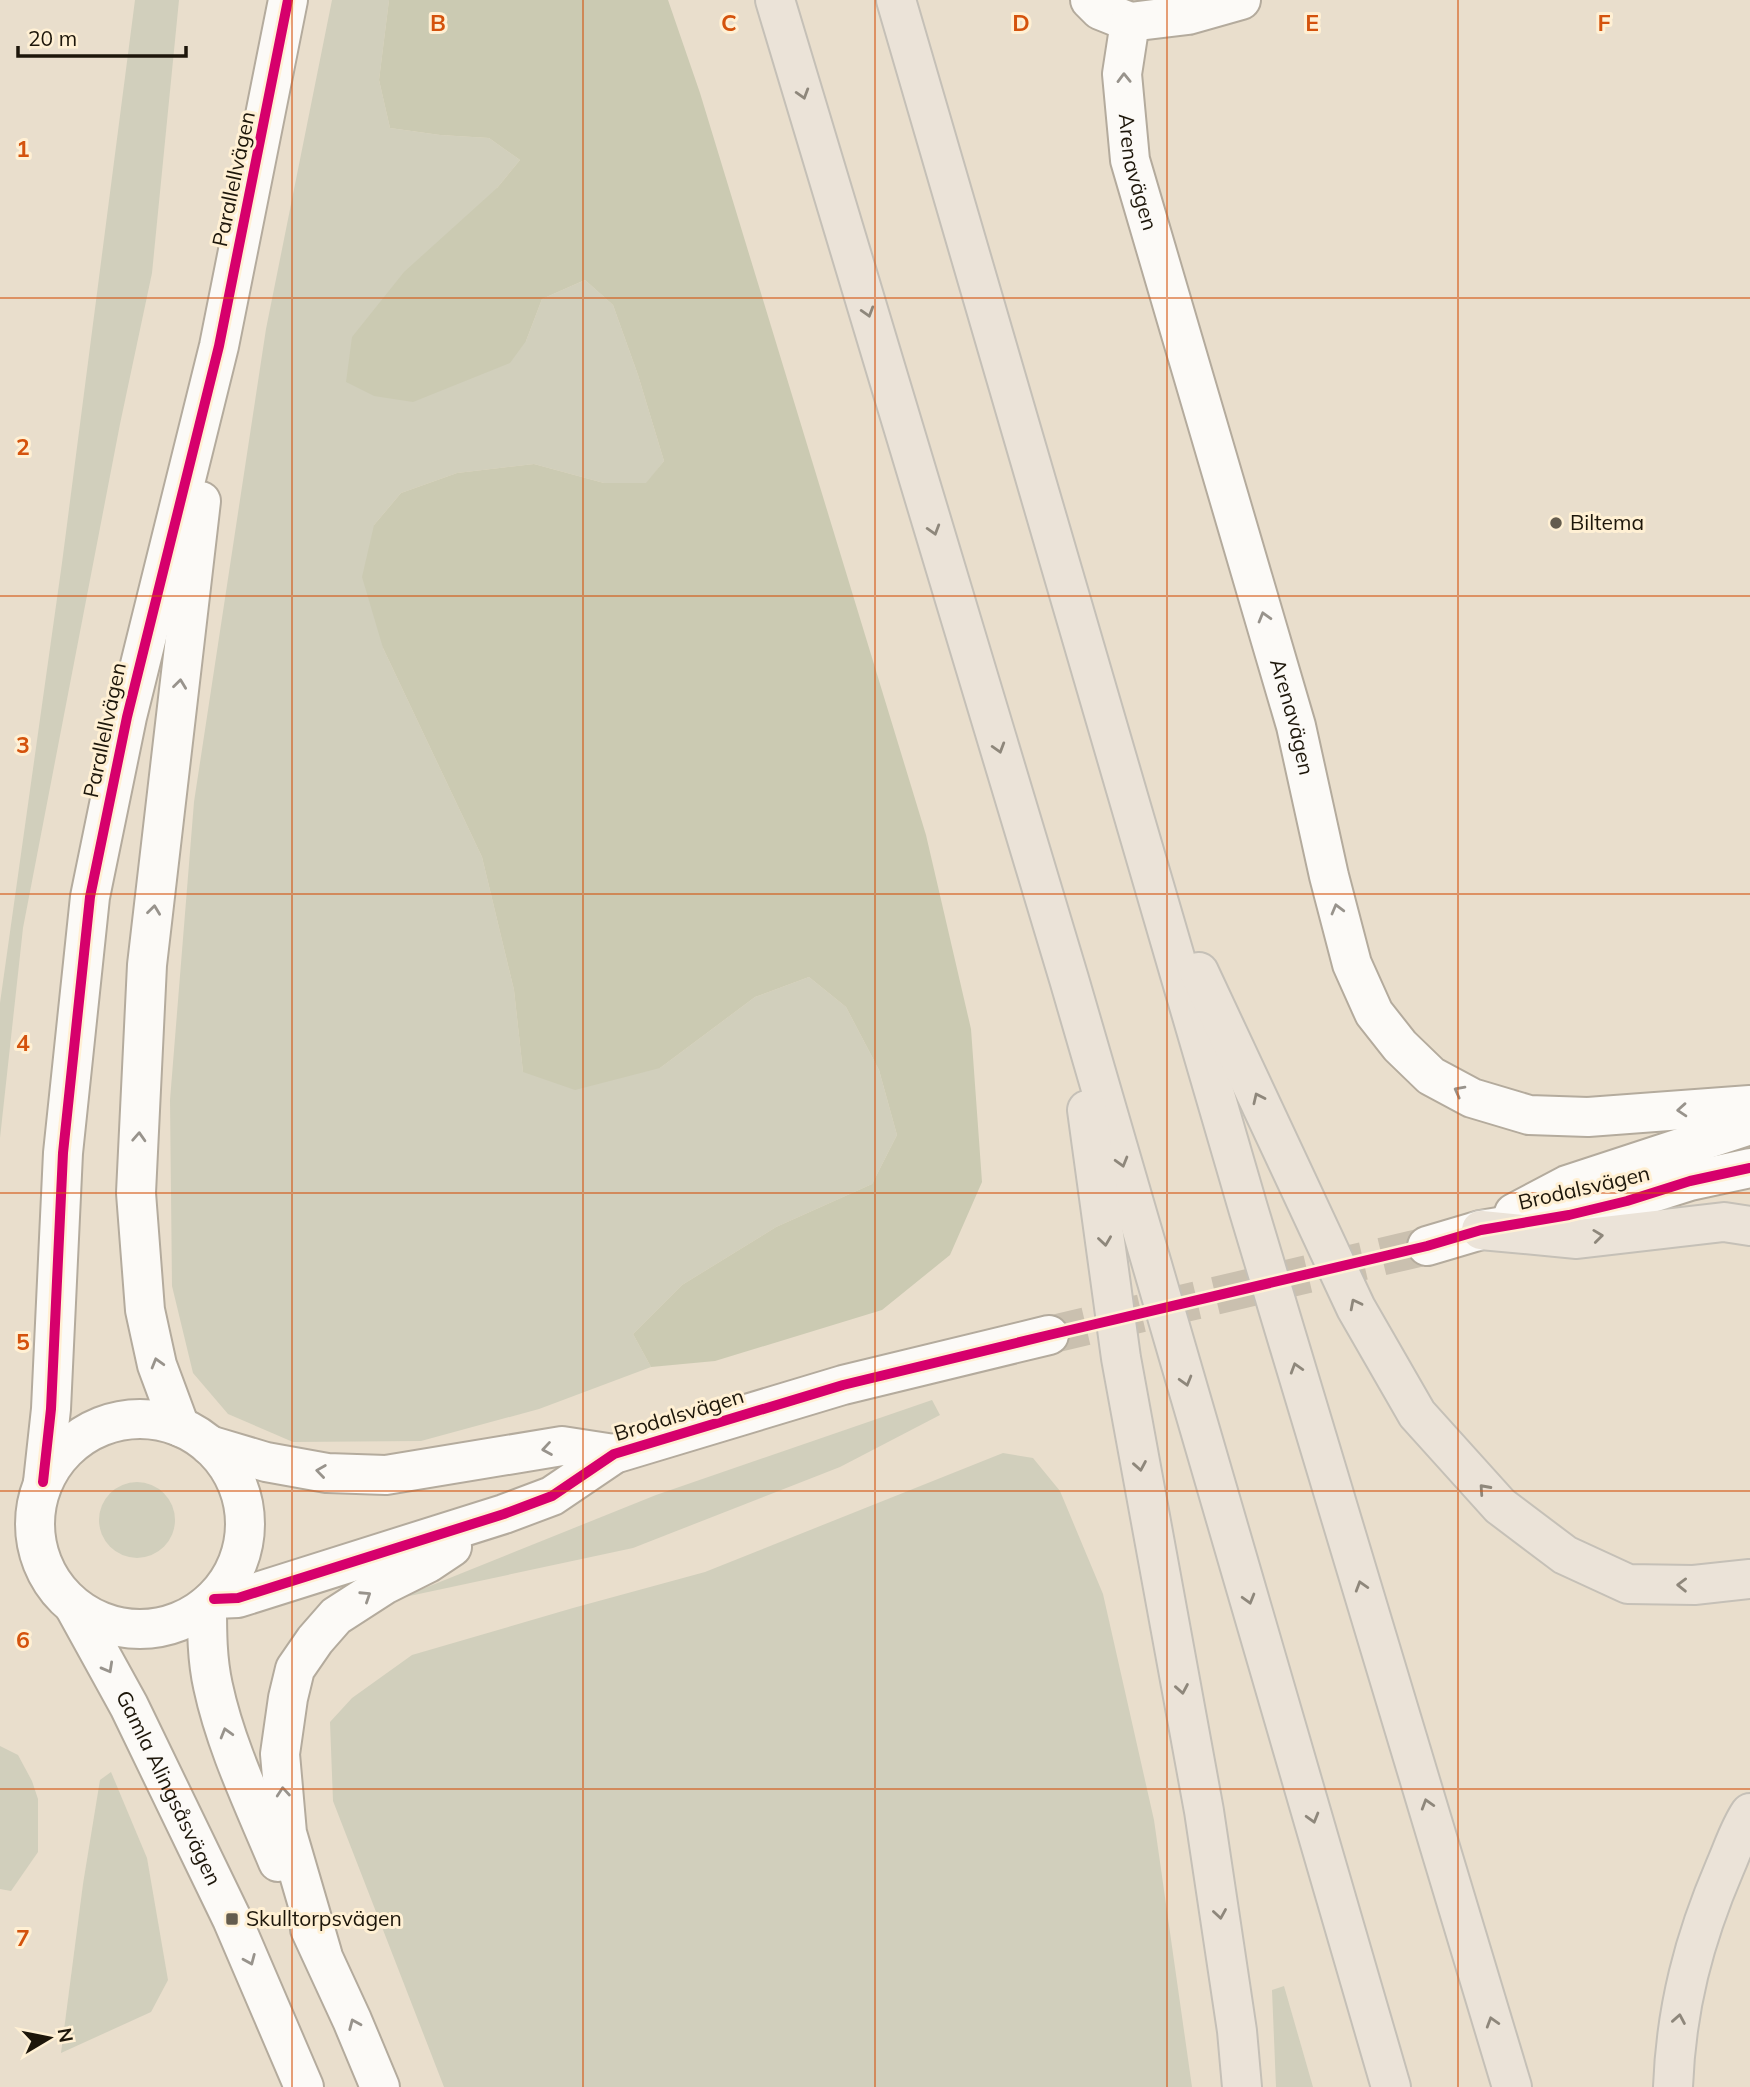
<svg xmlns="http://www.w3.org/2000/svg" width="1750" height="2087" font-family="Mulish,sans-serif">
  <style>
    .green { fill: #d1cfbc }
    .forest { fill: #cbcab2 }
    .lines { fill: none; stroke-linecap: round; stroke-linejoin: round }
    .tertiary-tunnel { stroke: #cac0af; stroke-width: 38; stroke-dasharray: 38 19; stroke-linecap: butt }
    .minor-casing { stroke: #b4ab9d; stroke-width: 42 }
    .tertiary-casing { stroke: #b4ab9d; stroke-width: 42 }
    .motorway-casing { stroke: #c5c0b7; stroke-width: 42 }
    .minor { stroke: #fcfaf7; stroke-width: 38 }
    .tertiary { stroke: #fcfaf7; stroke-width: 38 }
    .motorway { stroke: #ebe3d8; stroke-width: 38 }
    .cycleway-casing { stroke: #fff0d4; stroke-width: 15 }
    .cycleway { stroke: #d6006c; stroke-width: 10 }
    .oneway { stroke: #98938c }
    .oneway2 { stroke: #8e877b }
    .grid { fill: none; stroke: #d4520c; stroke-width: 2; stroke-opacity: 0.55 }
    .poi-dot { fill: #645c4e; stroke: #fff0d4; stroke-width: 2.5 }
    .labels { text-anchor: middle; stroke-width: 6; stroke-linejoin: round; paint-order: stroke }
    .street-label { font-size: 21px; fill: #1d160a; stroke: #fff0d4 }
    .poi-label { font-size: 21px; fill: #1d160a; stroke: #fff0d4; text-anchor: start }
    .grid-label { font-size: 23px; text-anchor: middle; font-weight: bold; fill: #d4520c; stroke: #fff0d4; stroke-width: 6; stroke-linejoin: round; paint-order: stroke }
  </style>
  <rect width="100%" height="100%" fill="#e9decc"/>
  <g class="green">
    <path d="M 135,0 L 179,0 L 152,273 L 120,424 L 23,928 L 0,1138 L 0,1003 L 62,563 Z"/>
    <path d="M 332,0 L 389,0 L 379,80 L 390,128 L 440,135 L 489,138 L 520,160 L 497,188 L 526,341 L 542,299 L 585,280 L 613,305 L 638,375 L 664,461 L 647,483 L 604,483 L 534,464 L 457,473 L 401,493 L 374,525 L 383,648 L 482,857 L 514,990 L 523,1072 L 660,1068 L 755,997 L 809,977 L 846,1007 L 879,1070 L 897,1135 L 872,1184 L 776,1227 L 682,1285 L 633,1334 L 651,1367 L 539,1409 L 421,1441 L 293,1442 L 228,1414 L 193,1373 L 172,1286 L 170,1100 L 194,802 L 266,329 Z"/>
    <path d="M 932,1400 L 940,1415 L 840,1467 L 633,1548 L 400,1598 L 656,1495 Z"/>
    <path d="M 1003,1453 L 1033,1458 L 1060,1491 L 1103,1594 L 1154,1820 L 1192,2087 L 444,2087 L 333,1801 L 330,1722 L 352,1698 L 412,1655 L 573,1608 L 705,1572 Z"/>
    <circle cx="137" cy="1520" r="38"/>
    <path d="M 0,1746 L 18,1755 L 32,1781 L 38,1799 L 38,1852 L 11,1891 L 0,1889 Z"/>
    <path d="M 111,1772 L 147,1858 L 168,1980 L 151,2012 L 61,2053 L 83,1884 L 100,1780 Z"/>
    <path d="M 1284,1986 L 1313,2087 L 1276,2087 L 1272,1990 Z"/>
  </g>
  <path class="forest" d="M 389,0 L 668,0 L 700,93 L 926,835 L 971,1029 L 982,1182 L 950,1255 L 882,1310 L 715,1361 L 651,1367 L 633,1334 L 682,1285 L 776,1227 L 872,1184 L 897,1135 L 879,1070 L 846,1007 L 809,977 L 755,997 L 660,1068 L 575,1090 L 523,1072 L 514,990 L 482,857 L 383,648 L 362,577 L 374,525 L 401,493 L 457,473 L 534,464 L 604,483 L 646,483 L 664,461 L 638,375 L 613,305 L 585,280 L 542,299 L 526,341 L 510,363 L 413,402 L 374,396 L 346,382 L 352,337 L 404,272 L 497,188 L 520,160 L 489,138 L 440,135 L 390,128 L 379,80 Z"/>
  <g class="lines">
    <path class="tertiary-tunnel" d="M 1049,1335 L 1427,1246"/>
    <defs>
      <g id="minor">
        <path d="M 1090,0 L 1100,10 L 1130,22 L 1188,15 L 1241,0"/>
        <path id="s1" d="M 1130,22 L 1122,74 L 1130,160 L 1296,726 L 1329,876 L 1352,964 L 1374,1013 L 1400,1046 L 1431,1076 L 1472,1098 L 1529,1115 L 1588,1117 L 1750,1105"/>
      </g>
      <g id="tertiary">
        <path d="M 1514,1213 L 1567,1185 L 1750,1125"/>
        <path d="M 1427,1246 L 1481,1230 L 1569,1215 L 1627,1201 L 1690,1181 L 1750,1168"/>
        <circle cx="140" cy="1524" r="105"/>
        <path d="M 180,1427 L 157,1365 L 145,1310 L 136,1193 L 147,965 L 201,501"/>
        <path d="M 209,1445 L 266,1462 L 327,1473 L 386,1475 L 562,1446 L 614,1454"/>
        <path d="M 43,1482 L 51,1409 L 63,1153 L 90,897 L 127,717 L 219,346 L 288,0"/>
        <path d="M 214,1599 L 238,1598 L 504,1514 L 552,1496 L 614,1454 L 843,1385 L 1049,1335"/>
        <path d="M 207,1605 C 207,1632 207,1659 213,1686 C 226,1747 254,1804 278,1862"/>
        <path id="s2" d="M 75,1608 L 129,1706 L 232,1919 L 304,2087"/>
        <path d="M 310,1929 L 352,2020 L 380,2087"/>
        <path d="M 322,1953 L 287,1833 L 280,1754 L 288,1698 L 295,1669 L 315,1640 L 336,1616 L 384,1585 L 428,1563 L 452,1547"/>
      </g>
      <g id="motorway">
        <path d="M 775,0 L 1069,979 L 1391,2087"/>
        <path d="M 896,0 L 1248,1208 L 1512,2087"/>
        <path d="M 1199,972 L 1356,1308 L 1417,1414 L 1500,1506 L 1565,1555 L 1628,1584 L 1694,1585 L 1750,1579"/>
        <path d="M 1087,1110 L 1121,1358 L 1204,1811 L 1237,2031 L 1242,2087"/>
        <path d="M 1481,1230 L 1577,1239 L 1724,1222 L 1750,1226"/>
        <path d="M 1673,2087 C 1676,2008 1694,1939 1725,1867 C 1733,1849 1739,1829 1750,1813"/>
      </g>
    </defs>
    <use href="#minor" class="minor-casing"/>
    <use href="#tertiary" class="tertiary-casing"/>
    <use href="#motorway" class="motorway-casing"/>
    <use href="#minor" class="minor"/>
    <use href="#tertiary" class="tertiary"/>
    <use href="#motorway" class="motorway"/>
    <defs>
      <g id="cycleway">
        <path d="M 43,1482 L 51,1409 L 63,1153 L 90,897 L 127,717 L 219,346 L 288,0"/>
        <path d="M 214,1599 L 238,1598 L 504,1514 L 552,1496 L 614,1454 L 843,1385 L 1049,1335 L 1427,1246 L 1481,1230 L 1569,1215 L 1627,1201 L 1690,1181 L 1750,1168"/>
      </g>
    </defs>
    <use href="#cycleway" class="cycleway-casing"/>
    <use href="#cycleway" class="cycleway"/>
  </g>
  <defs><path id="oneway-chevron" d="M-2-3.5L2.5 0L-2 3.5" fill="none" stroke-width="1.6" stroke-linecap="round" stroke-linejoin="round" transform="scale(1.75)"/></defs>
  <g class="oneway">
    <use href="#oneway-chevron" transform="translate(1124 78) rotate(-91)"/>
    <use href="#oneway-chevron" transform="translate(1264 617) rotate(-106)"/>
    <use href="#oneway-chevron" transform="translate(180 684) rotate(-83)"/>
    <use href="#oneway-chevron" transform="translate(1337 909) rotate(-105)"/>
    <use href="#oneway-chevron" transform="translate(154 910) rotate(-83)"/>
    <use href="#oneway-chevron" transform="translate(1459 1091) rotate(-152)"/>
    <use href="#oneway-chevron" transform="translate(1682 1110) rotate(176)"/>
    <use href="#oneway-chevron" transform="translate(139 1137) rotate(-87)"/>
    <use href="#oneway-chevron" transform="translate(157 1363) rotate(-106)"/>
    <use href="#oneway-chevron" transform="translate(547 1449) rotate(171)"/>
    <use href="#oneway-chevron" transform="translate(321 1471) rotate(-172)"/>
    <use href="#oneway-chevron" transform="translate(366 1596) rotate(-33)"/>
    <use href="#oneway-chevron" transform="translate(108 1668) rotate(61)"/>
    <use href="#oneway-chevron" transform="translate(226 1733) rotate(-106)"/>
    <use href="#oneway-chevron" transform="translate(283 1792) rotate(-95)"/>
    <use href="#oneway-chevron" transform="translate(250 1960) rotate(67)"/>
    <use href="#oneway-chevron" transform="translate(354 2024) rotate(-113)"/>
  </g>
  <g class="oneway2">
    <use href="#oneway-chevron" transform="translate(803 94) rotate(73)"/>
    <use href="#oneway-chevron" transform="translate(868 312) rotate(73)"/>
    <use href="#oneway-chevron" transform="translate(934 530) rotate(73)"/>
    <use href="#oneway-chevron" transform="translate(999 748) rotate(73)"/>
    <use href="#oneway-chevron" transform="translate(1258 1098) rotate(-115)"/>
    <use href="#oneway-chevron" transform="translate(1122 1162) rotate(74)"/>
    <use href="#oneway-chevron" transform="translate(1598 1236) rotate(-7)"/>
    <use href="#oneway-chevron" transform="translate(1105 1241) rotate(82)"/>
    <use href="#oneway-chevron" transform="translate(1355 1304) rotate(-117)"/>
    <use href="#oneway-chevron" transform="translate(1296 1368) rotate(-107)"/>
    <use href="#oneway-chevron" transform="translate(1186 1381) rotate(74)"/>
    <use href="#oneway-chevron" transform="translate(1140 1466) rotate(80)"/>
    <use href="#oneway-chevron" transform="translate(1484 1489) rotate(-132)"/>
    <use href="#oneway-chevron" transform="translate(1682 1585) rotate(-179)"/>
    <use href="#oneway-chevron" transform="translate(1361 1586) rotate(-107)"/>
    <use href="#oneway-chevron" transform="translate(1249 1599) rotate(74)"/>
    <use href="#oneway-chevron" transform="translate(1182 1689) rotate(80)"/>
    <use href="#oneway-chevron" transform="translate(1427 1804) rotate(-107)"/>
    <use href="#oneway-chevron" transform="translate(1313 1818) rotate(74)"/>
    <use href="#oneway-chevron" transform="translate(1220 1914) rotate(81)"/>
    <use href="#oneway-chevron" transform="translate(1679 2019) rotate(-80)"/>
    <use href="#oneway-chevron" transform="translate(1492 2022) rotate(-107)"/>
  </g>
  <path class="grid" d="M 292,0 L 292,2087M 583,0 L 583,2087M 875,0 L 875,2087M 1167,0 L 1167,2087M 1458,0 L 1458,2087M 0,298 L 1750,298M 0,596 L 1750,596M 0,894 L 1750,894M 0,1193 L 1750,1193M 0,1491 L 1750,1491M 0,1789 L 1750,1789"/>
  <g class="poi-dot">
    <circle cx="1556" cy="523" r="7"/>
    <rect x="225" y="1912" width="14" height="14" rx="3.5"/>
  </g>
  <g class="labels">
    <g class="street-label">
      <text dy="7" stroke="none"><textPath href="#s1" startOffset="152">Arenavägen</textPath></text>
      <text transform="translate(234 179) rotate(-78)" y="7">Parallellvägen</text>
      <text dy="7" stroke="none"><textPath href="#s1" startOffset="719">Arenavägen</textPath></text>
      <text transform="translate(105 730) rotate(-78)" y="7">Parallellvägen</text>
      <text transform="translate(1584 1188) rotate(-13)" y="7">Brodalsvägen</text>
      <text transform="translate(679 1415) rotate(-17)" y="7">Brodalsvägen</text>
      <text dy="7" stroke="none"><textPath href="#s2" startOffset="203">Gamla Alingsåsvägen</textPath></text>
    </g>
    <g class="poi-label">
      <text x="1570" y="530">Biltema</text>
      <text x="246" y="1926">Skulltorpsvägen</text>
    </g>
  </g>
  <g class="grid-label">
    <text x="438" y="31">B</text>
    <text x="729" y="31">C</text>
    <text x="1021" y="31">D</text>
    <text x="1312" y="31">E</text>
    <text x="1604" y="31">F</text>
    <text x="23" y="157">1</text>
    <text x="23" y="455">2</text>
    <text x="23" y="753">3</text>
    <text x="23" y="1051">4</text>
    <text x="23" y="1350">5</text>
    <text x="23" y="1648">6</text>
    <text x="23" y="1946">7</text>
  </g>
  <g transform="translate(49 2038) rotate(80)" stroke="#fff0d4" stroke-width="5" paint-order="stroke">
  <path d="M0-5L12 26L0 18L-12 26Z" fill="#1d160a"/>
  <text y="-10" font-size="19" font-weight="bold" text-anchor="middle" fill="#1d160a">N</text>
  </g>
  <path d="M18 46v10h168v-10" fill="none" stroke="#1d160a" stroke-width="3.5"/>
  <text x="28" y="46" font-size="21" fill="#1d160a" stroke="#fff0d4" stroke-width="5" paint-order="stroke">20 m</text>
</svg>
